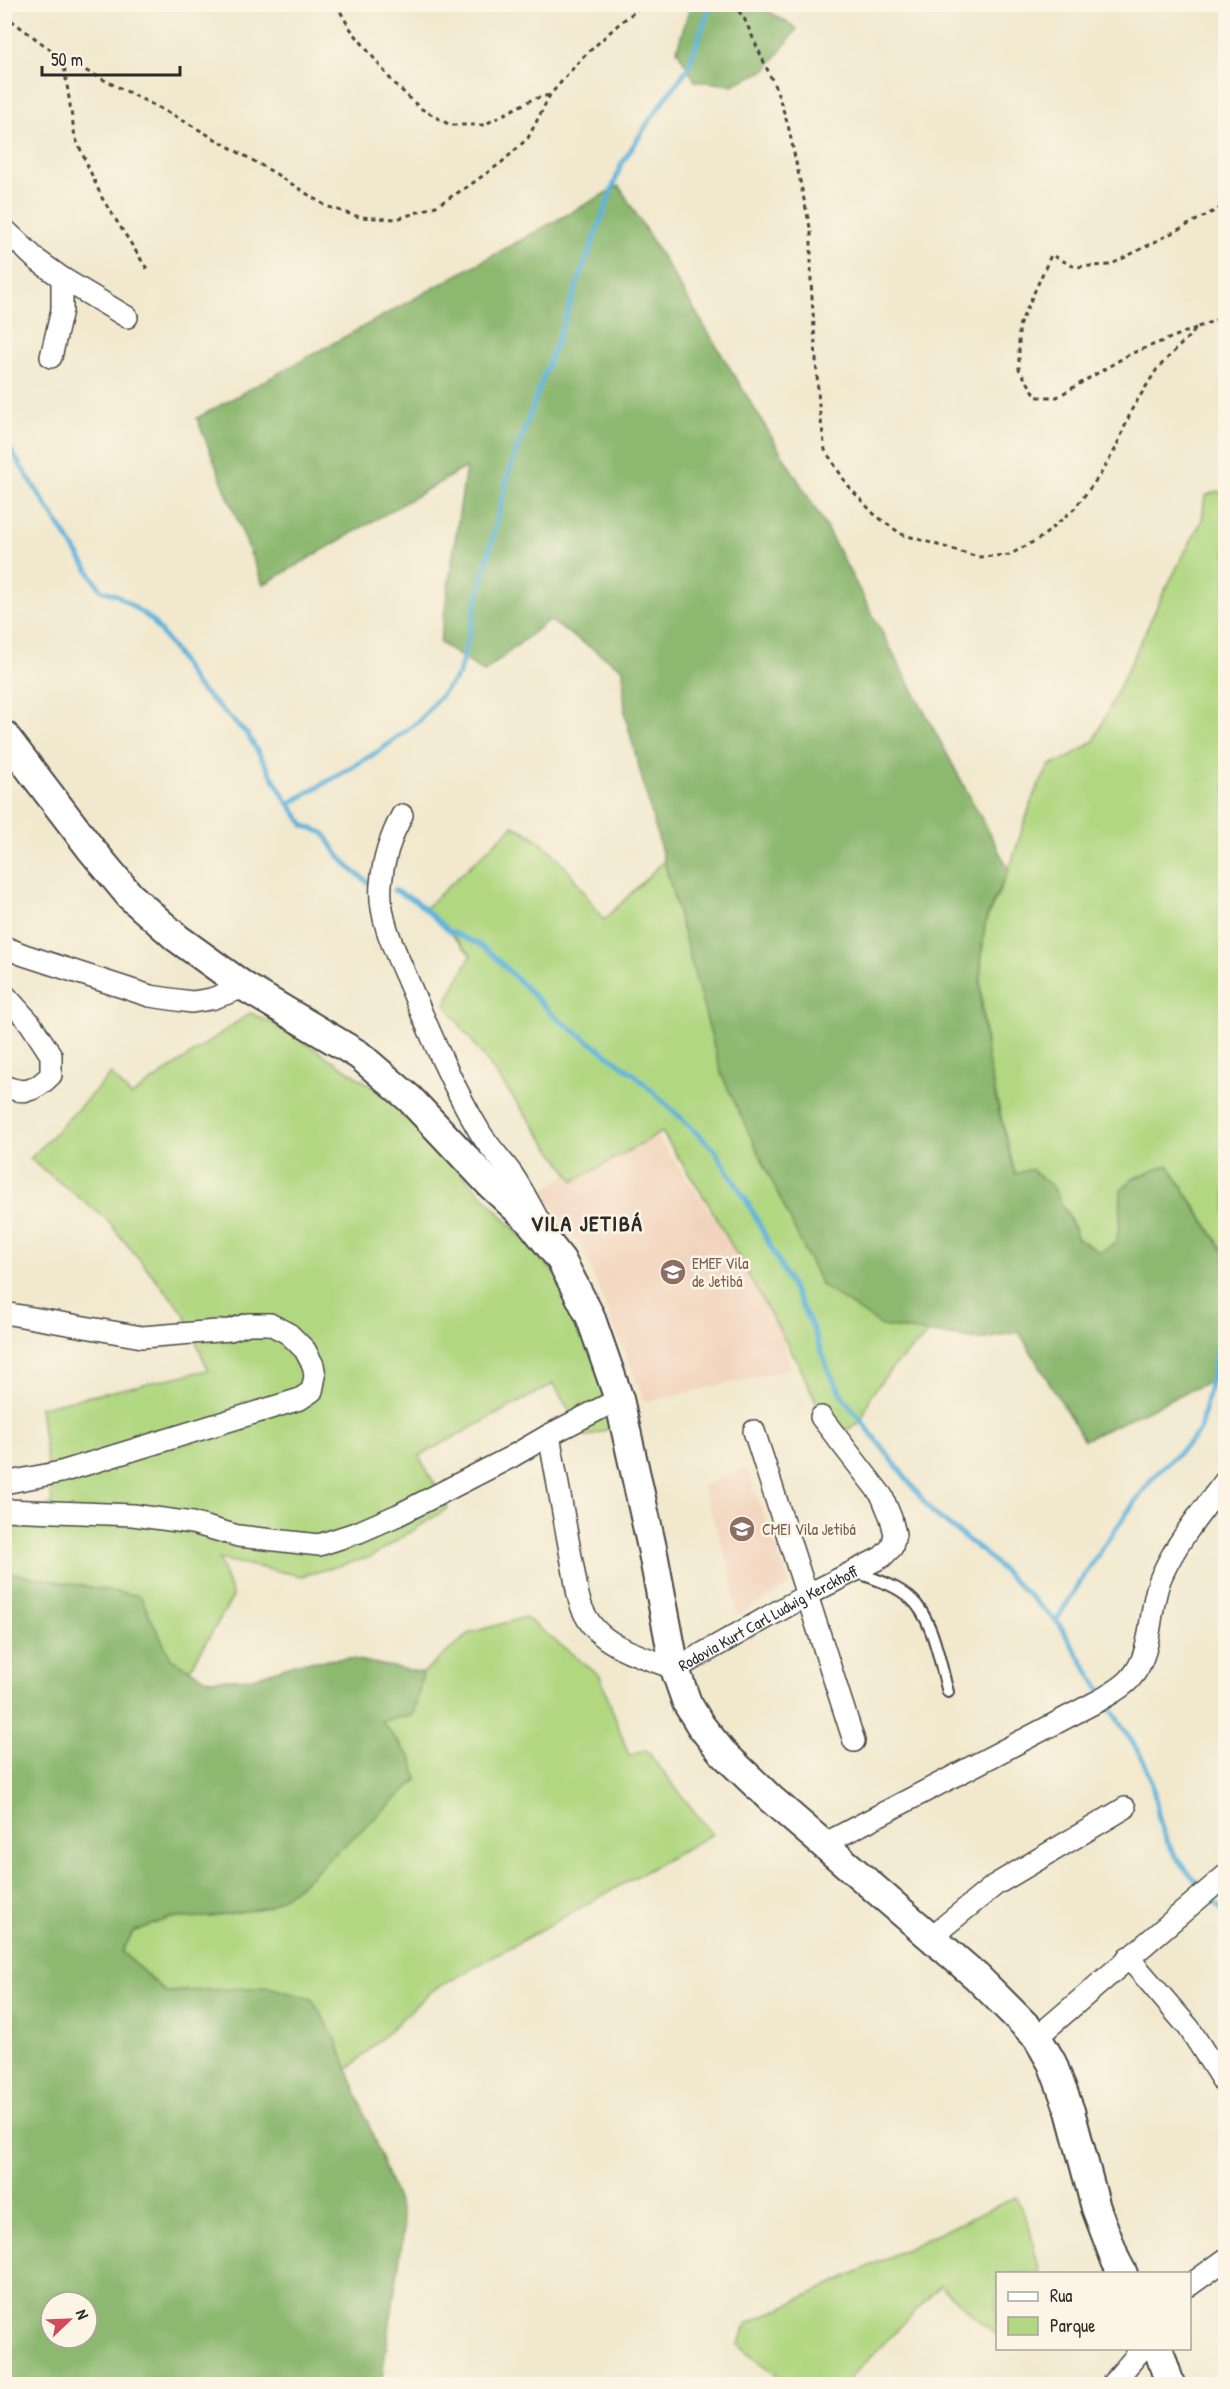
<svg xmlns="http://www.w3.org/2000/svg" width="1230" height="2389" font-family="'Patrick Hand',sans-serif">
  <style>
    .built { fill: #f2d4be }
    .green { fill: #b1d781; stroke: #6e8156; stroke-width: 1.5 }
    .forest { fill: #8cb86f; stroke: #5c724d; stroke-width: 1.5; fill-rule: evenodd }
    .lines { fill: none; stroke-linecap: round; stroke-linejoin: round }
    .stream { stroke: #5fb4db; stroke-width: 5 }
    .lane-casing { stroke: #494743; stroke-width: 14 }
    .street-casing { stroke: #494743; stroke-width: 24 }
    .secondary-casing { stroke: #494743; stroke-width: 32 }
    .path { stroke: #494743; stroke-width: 3; stroke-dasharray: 4.5 4.5; stroke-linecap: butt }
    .lane { stroke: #fff; stroke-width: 10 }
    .street { stroke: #fff; stroke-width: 21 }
    .secondary { stroke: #fff; stroke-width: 28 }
    .labels { text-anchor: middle; stroke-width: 5; stroke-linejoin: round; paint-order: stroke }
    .education-label { font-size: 16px; fill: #785e54; stroke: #fcf5e5; text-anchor: start }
    .street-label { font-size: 16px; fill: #2b2b2b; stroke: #fcf5e5 }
    .district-label { font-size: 22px; font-weight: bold; letter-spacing: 1.5px; fill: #2b2b2b; stroke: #fcf5e5 }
  </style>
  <rect width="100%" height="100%" fill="#fcf5e5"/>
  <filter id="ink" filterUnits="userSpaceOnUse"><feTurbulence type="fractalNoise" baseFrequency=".0167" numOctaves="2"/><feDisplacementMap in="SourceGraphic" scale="12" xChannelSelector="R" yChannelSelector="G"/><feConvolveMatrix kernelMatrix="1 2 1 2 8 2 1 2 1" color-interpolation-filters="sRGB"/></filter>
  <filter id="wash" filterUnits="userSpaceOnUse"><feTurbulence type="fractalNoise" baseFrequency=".008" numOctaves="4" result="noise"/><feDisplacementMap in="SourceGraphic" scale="24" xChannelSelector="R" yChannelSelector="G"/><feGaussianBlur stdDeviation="1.35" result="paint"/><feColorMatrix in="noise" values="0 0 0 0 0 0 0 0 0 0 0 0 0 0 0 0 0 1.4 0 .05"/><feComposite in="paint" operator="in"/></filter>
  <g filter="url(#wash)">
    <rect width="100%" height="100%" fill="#f1e8cd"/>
    <g class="built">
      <path d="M 644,1120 L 773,1298 L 791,1369 L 645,1402 L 581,1246 L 541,1192 Z"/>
      <path d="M 746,1468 L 790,1585 L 737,1616 L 731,1571 L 702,1486 Z"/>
    </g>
    <g class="green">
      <path d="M 1218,491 L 1226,499 L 1226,1242 L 1222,1248 L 1168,1165 L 1122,1190 L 1120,1222 L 1116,1243 L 1100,1253 L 1078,1239 L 1067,1211 L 1015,1174 L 988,1063 L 980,980 L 985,923 L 1009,870 L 1034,794 L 1050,765 L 1068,758 L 1094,741 L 1163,594 L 1202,520 L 1205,496 Z"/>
      <path d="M 513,826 C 557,843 577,885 604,920 L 664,861 L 722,1076 L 882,1326 L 930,1332 L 892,1368 L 871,1395 L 861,1422 L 846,1430 L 820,1410 L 800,1367 L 709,1205 L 662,1132 L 574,1181 L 445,1004 L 471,955 L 425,908 Z"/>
      <path d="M 250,1013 L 283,1028 L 385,1095 L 491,1204 L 558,1277 L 627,1422 L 586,1437 L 553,1384 L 419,1456 L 448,1508 L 371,1557 L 302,1576 L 219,1559 L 233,1597 L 190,1669 L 171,1659 L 140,1596 L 5,1572 L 4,1524 L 52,1504 L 40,1407 L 208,1370 L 184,1313 L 106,1219 L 30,1159 L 111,1074 L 131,1096 Z"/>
      <path d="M 525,1617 L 600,1676 L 629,1756 L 646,1750 L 712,1834 L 430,1992 L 348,2070 L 337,2041 L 207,1990 L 166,1992 L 122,1952 L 133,1932 L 170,1918 L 210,1917 L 268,1907 L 298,1887 L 417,1780 L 412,1759 L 380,1721 L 413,1715 L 423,1673 L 470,1633 Z"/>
      <path d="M 1016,2197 L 1029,2226 L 1040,2273 L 998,2274 L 997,2335 L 940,2286 L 844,2384 L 787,2384 L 738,2345 L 747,2324 Z"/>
    </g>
    <g class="forest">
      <path d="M 692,5 L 759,5 L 797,29 L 766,70 L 732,85 L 695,81 L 677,50 L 688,13 Z"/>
      <path d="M 619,186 L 821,518 L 1009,870 C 1001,887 988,907 985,925 C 970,1009 994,1094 1015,1174 L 1031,1169 L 1054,1188 L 1078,1239 L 1100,1252 L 1116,1243 L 1120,1222 L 1121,1190 L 1132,1179 L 1168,1165 L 1225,1254 L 1225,1374 L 1084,1440 L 1019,1332 L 980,1340 L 882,1326 L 821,1285 L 722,1076 L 625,715 L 623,669 L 549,620 L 484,672 L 440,643 L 466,467 L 263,585 L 197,418 Z"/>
      <path d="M 4,1572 L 140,1596 L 171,1659 L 209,1680 L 253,1678 L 297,1663 L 347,1658 L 423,1673 L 413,1715 L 381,1721 L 412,1759 L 417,1780 L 298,1887 L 268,1907 L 210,1917 L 170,1918 L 133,1932 L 122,1952 L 166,1992 L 268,1987 L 312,1999 L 337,2041 L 400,2208 L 404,2229 L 381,2384 L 5,2384 ZM 51,2302 L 87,2302 L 87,2338 L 51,2338 Z"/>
    </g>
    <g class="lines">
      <g class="stream">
        <path d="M 4,440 L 101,590 L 117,595 L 152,620 L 178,656 L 195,684 L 248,735 L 285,798 L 305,826 L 324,833 L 338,855 L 352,870 L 372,885"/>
        <path d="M 289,804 L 379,751 L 419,721 L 459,674 L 509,472 L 621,165 L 651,118 L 688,68 L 711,4"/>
        <path d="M 394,890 L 416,901 L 449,931 L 478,944 L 492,954 L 554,1016 L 634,1074 L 714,1149 L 748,1203 L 812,1326 L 828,1370 L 843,1397 L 933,1513 L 981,1550 L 1059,1624 L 1102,1693"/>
        <path d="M 1056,1621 C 1085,1572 1118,1524 1152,1479 C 1166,1461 1187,1449 1200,1430 L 1226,1310"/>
        <path d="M 1107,1701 C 1118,1724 1137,1745 1147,1769 C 1154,1785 1155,1802 1159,1818 C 1164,1845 1184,1868 1202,1888"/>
        <path d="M 1208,1895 L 1226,1915"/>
      </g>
    </g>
  </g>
  <g filter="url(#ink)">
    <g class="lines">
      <defs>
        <path id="lane" d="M 856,1572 C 874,1579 896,1585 910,1598 C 933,1617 940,1664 948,1692"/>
        <g id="street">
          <path d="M 4,229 L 37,260 L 62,278 L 62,310 L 51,357"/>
          <path d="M 62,278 L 127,317"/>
          <path d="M 402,815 C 391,836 383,860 381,884 C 378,918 395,951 408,981 C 430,1033 452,1086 481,1134 C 490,1148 502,1160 512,1174 C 522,1189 530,1205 539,1221"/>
          <path d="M 4,947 L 24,955 L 150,996 L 177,1000 L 192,1002 L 211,999 L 245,987"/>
          <path d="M 4,994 L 30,1023 L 51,1055 L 51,1075 C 35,1091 25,1095 4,1086"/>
          <path d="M 4,1313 L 142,1337 L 230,1330 L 248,1324 L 270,1324 L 289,1334 L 305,1350 L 313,1365 L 315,1376 L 312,1391 L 300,1399 L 61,1472 L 4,1483"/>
          <path id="s1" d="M 619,1399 L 549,1435 L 578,1595 C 589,1645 633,1652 675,1669 L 807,1595 L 882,1557 L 892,1547 L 895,1534 L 891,1518 L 882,1496 L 821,1417"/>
          <path d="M 754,1431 L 854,1741"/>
          <path d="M 4,1510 L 133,1515 L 192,1523 L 238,1536 L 319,1545 L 359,1532 L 398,1515 L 511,1457 L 549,1435"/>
          <path d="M 824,1844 L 1100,1700 C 1110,1694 1122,1688 1130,1679 C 1155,1652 1147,1607 1162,1575 C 1177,1541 1203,1510 1226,1480"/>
          <path d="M 931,1937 L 995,1885 L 1125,1808"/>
          <path d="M 1128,1957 L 1189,2028 L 1226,2086"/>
          <path d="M 1037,2037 L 1226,1875"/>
          <path d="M 1190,2285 L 1226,2259"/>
          <path d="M 1112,2384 L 1143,2348"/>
        </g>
        <g id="secondary">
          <path d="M 4,735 L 91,849 L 130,896 L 177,938 L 245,987 L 359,1055 L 410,1099 L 491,1185 L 530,1221 L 561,1260 L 590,1316 L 619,1399 L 652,1548 L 675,1669 L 687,1703 L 701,1726 L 722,1752 L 771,1799 L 977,1977 L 1037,2037 L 1052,2063 L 1070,2111 L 1096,2208 L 1116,2261 L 1123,2274"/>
          <path d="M 1158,2348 L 1170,2384"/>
        </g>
      </defs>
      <use href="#lane" class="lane-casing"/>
      <use href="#street" class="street-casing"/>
      <use href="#secondary" class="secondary-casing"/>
      <g class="path">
        <path d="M 336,4 L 349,27 L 392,81 L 420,108 L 450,125 L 484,125 L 533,99 L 550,95"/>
        <path d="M 733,4 L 744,18 L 777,91 L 788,125 L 811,232 L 811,281 L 819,406 L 825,450 L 848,486 L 874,514 L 901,534 L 978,557 L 1009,555 L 1042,537 L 1075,508 L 1100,475 L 1116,448 L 1132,409 L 1157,369 L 1198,327 L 1226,316"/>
        <path d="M 4,15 L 63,59 L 175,116 L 273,172 L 326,206 L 359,217 L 397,219 L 436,206 L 467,187 L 501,163 L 528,138 L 550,95 L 581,59 L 621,22 L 645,4"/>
        <path d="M 63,59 L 75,137 L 102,198 L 149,272"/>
        <path d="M 1196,328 L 1130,354 L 1057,397 L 1037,397 L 1019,369 L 1019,326 L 1051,255 L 1075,267 L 1110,265 L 1226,205"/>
      </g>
      <use href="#lane" class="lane"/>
      <use href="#street" class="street"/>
      <use href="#secondary" class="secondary"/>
    </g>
  </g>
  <defs>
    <symbol id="school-disc" viewBox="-11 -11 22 22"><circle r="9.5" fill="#8d6e63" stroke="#fcf5e5"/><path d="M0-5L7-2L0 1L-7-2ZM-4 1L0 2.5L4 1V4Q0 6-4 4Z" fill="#fff"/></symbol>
  </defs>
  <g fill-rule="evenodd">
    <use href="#school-disc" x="658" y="1257" width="30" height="30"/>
    <use href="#school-disc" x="727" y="1514" width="30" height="30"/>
  </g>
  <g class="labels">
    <g class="education-label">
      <text x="692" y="1269">EMEF Vila<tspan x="692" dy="18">de Jetibá</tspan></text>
      <text x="762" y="1535">CMEI Vila Jetibá</text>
    </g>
    <g class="street-label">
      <text dy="6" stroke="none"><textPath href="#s1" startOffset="476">Rodovia Kurt Carl Ludwig Kerckhoff</textPath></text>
    </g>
    <g class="district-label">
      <text x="587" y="1231">VILA JETIBÁ</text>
    </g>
  </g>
  <rect width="1230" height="2389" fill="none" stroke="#fcf5e5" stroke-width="24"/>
  <rect x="996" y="2272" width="195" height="78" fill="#fcf5e5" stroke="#a8a49b" stroke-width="1.5"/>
  <rect x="1008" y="2292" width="30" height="9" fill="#ffffff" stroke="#a8a49b" stroke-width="1.5"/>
  <text x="1050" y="2302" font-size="18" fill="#2b2b2b">Rua</text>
  <rect x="1008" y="2317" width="30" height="18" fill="#b1d781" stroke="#a8a49b" stroke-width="1.5"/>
  <text x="1050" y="2332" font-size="18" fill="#2b2b2b">Parque</text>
  <g transform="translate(69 2320) rotate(67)"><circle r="28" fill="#fcf5e5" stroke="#a8a49b" stroke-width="1.5"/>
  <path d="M0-4.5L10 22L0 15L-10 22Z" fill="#d1495b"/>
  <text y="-9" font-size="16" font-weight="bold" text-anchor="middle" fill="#2b2b2b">N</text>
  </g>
  <path d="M42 66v9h138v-9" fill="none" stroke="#2b2b2b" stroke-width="3"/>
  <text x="51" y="66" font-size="18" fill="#2b2b2b" stroke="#fcf5e5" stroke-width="4.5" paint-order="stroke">50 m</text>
</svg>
